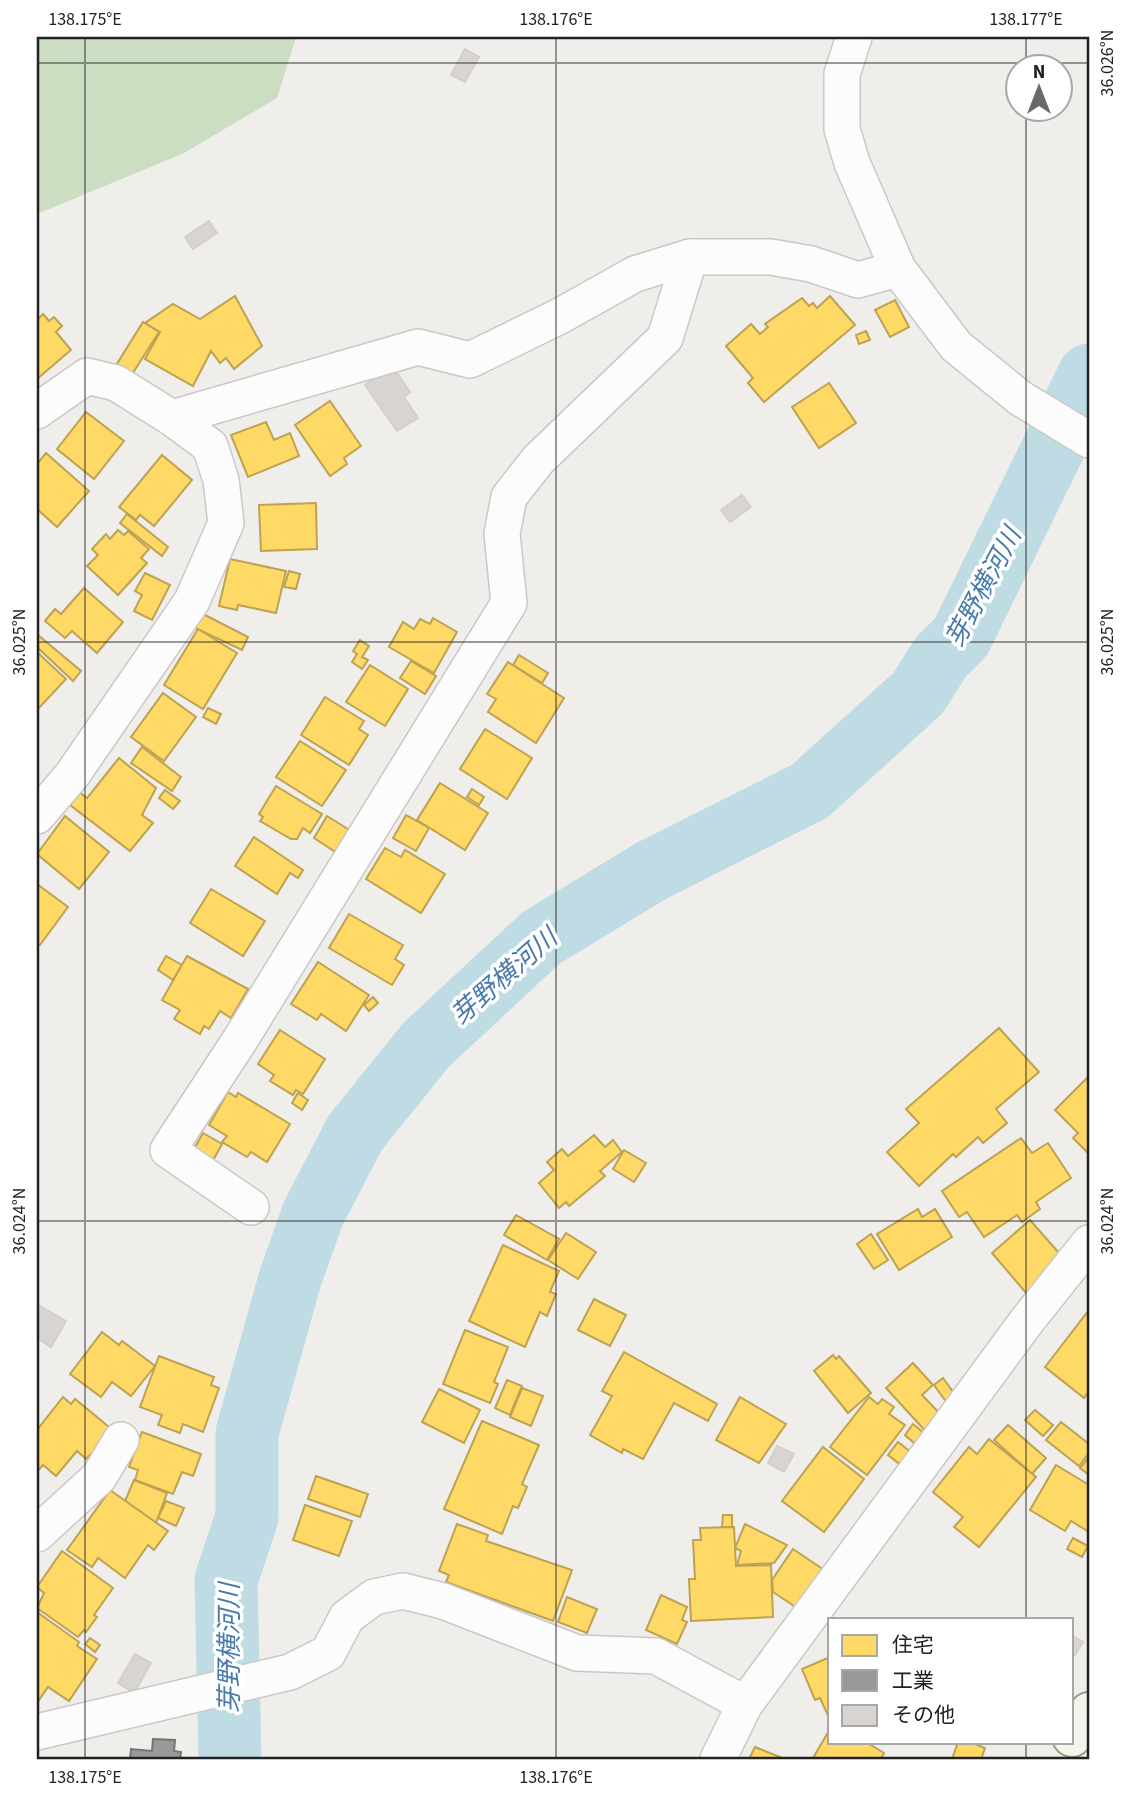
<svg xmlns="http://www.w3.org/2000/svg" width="1126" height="1796" font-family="'Source Sans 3','Noto Sans JP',sans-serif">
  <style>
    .forest { fill: #cbdec1 }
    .homes { fill: #ffd966; stroke: #bda252; stroke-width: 2 }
    .industry { fill: #999; stroke: #757575; stroke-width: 2 }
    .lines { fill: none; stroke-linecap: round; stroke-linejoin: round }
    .river { stroke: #bfdbe3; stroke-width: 63 }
    .building { fill: #d7d4d2; stroke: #d3d0cc; stroke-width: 2 }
    .street-casing { stroke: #c9c8c7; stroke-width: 38 }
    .secondary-casing { stroke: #999a82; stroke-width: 42 }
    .street { stroke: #fdfcfc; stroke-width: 35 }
    .secondary { stroke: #f4f4ed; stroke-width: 38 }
    .ticks { fill: none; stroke: #222; stroke-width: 2; stroke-opacity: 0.45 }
    .labels { text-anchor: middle; stroke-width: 7; stroke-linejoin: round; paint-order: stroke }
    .water-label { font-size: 26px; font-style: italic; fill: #4a7aab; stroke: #fff }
    .neatline { fill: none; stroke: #222; stroke-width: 2.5 }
    .ticks-label { font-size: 18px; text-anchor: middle; fill: #222 }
  </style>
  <rect width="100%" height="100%" fill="#f0eeeb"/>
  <path class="forest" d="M 37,37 L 296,37 L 277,98 L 182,154 L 37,214 Z"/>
  <g class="homes">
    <path d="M 235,296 L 262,346 L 234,369 L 226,358 L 220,363 L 211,351 L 193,386 L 145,359 L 160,332 L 145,323 L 173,304 L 200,319 Z"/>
    <path d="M 830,296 L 855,325 L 764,402 L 748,383 L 753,378 L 726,346 L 751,324 L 760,334 L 768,327 L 765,324 L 802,298 L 809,306 L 813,303 L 817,308 Z"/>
    <path d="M 895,300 L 909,327 L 890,337 L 875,310 Z"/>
    <path d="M 43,314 L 49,321 L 54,317 L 62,326 L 56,332 L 71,350 L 37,379 L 37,320 Z"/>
    <path d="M 143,322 L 159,332 L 131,376 L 115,367 Z"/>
    <path d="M 866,331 L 870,340 L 859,344 L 856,335 Z"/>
    <path d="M 829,383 L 856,423 L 819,448 L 792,407 Z"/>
    <path d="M 330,401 L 361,446 L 344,458 L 347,464 L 330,476 L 295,425 Z"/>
    <path d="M 86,412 L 124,441 L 94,479 L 57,449 Z"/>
    <path d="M 266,422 L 274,440 L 290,433 L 299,456 L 248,477 L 231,435 Z"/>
    <path d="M 46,453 L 89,491 L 57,527 L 37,509 L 37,464 Z"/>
    <path d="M 162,455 L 192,480 L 154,526 L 140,515 L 136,520 L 119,507 Z"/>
    <path d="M 316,503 L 317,549 L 261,551 L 259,505 Z"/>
    <path d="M 127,514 L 168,547 L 162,556 L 120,523 Z"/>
    <path d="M 118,530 L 124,535 L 128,531 L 149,549 L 141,558 L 147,563 L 118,595 L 87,566 L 98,555 L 92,549 L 106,534 L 110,539 Z"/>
    <path d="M 230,559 L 286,571 L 276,613 L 238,605 L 237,610 L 219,606 Z"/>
    <path d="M 289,571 L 300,574 L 296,589 L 284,587 Z"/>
    <path d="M 145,573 L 170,585 L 152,620 L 134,611 L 142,595 L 135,591 Z"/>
    <path d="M 84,588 L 123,622 L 97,653 L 72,631 L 65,638 L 45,621 L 55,609 L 61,614 Z"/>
    <path d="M 203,614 L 248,637 L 242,650 L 195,628 Z"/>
    <path d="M 433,618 L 457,632 L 434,673 L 389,647 L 403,622 L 414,629 L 420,619 L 430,624 Z"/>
    <path d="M 198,629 L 237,653 L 203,709 L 164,685 Z"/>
    <path d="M 38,635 L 81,671 L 73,681 L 37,647 Z"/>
    <path d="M 360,640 L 369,646 L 362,657 L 368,660 L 362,669 L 352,662 L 357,654 L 353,651 Z"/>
    <path d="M 37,652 L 66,679 L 37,710 Z"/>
    <path d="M 519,655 L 548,673 L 542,683 L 513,665 Z"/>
    <path d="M 411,661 L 436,676 L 425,694 L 400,678 Z"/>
    <path d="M 508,662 L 564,698 L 536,743 L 488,712 L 496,699 L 487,694 Z"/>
    <path d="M 370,665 L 408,689 L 385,726 L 346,702 Z"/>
    <path d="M 163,693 L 196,717 L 164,761 L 131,737 Z"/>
    <path d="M 325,697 L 364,721 L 359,729 L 368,735 L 349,765 L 301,735 Z"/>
    <path d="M 208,708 L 221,714 L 216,724 L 203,717 Z"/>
    <path d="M 485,729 L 532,758 L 507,799 L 460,769 Z"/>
    <path d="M 300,741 L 346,770 L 322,806 L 276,777 Z"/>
    <path d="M 142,747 L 181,777 L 172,791 L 131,763 Z"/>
    <path d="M 119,758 L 156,788 L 142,815 L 153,823 L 130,851 L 70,805 L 79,792 L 87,798 Z"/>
    <path d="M 440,783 L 488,813 L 465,850 L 417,820 Z"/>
    <path d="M 276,786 L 322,814 L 310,833 L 303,828 L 297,839 L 291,839 L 260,821 L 263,817 L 259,814 Z"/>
    <path d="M 472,789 L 484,797 L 479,805 L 467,797 Z"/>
    <path d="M 165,790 L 180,801 L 173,809 L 159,798 Z"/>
    <path d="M 406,815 L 429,828 L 416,851 L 393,838 Z"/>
    <path d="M 65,816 L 109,852 L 79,889 L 37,854 Z"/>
    <path d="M 327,816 L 351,831 L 337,853 L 314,838 Z"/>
    <path d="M 254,837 L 303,870 L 298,878 L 290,873 L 277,894 L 235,866 Z"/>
    <path d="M 385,848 L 401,857 L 405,850 L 445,874 L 421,913 L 366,879 Z"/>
    <path d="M 37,884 L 68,907 L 40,945 L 37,943 Z"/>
    <path d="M 211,889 L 265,921 L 243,956 L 190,923 Z"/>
    <path d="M 349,914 L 403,945 L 395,959 L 404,965 L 392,985 L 329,948 Z"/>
    <path d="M 166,956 L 182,965 L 173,980 L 158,970 Z"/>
    <path d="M 187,956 L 248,989 L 231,1018 L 220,1011 L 209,1029 L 204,1026 L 200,1034 L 174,1019 L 180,1010 L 162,1000 Z"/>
    <path d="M 318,962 L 369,995 L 346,1031 L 321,1014 L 317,1020 L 291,1004 Z"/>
    <path d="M 373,997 L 378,1003 L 369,1011 L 364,1005 Z"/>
    <path d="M 999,1028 L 1039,1072 L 996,1109 L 1007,1123 L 983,1143 L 978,1137 L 956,1157 L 953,1154 L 919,1186 L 887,1152 L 919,1123 L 906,1109 Z"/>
    <path d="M 280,1030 L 325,1059 L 303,1094 L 296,1090 L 293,1095 L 270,1081 L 274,1075 L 258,1064 Z"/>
    <path d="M 1089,1076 L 1089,1154 L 1073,1138 L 1078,1133 L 1055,1110 Z"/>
    <path d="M 228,1092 L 236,1097 L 238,1093 L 290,1124 L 267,1162 L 251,1152 L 247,1157 L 222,1142 L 227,1136 L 209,1125 Z"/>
    <path d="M 298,1093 L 308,1100 L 302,1110 L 292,1103 Z"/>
    <path d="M 203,1133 L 222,1144 L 207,1171 L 188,1160 Z"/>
    <path d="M 594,1135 L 605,1147 L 613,1140 L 622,1152 L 600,1171 L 605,1176 L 569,1206 L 566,1202 L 559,1208 L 539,1183 L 554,1170 L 547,1162 L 562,1149 L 568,1156 Z"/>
    <path d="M 1021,1138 L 1032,1153 L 1048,1143 L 1071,1178 L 1036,1202 L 1040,1209 L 1022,1222 L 1017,1215 L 984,1237 L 967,1212 L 959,1217 L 942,1191 Z"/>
    <path d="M 624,1150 L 646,1163 L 634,1182 L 613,1169 Z"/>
    <path d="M 918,1209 L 922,1217 L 935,1209 L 952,1237 L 899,1270 L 877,1234 Z"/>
    <path d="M 516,1215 L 559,1239 L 547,1260 L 504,1235 Z"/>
    <path d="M 1030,1220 L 1066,1261 L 1027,1294 L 992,1253 Z"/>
    <path d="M 566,1233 L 596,1252 L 578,1279 L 548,1260 Z"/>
    <path d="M 871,1234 L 888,1260 L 874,1269 L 857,1244 Z"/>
    <path d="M 503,1245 L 559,1271 L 550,1292 L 556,1294 L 547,1316 L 540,1312 L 525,1347 L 469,1321 Z"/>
    <path d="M 594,1299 L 626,1315 L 610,1346 L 578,1330 Z"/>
    <path d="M 1089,1310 L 1089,1391 L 1084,1398 L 1045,1367 Z"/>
    <path d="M 465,1330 L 508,1347 L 494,1382 L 498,1384 L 490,1403 L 443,1384 Z"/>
    <path d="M 102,1332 L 119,1345 L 122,1341 L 155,1366 L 131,1396 L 112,1382 L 101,1397 L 70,1374 Z"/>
    <path d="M 624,1352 L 717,1404 L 708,1421 L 674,1403 L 643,1459 L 623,1449 L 622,1453 L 590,1435 L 612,1396 L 602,1391 Z"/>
    <path d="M 833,1355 L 836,1359 L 839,1356 L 871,1393 L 848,1413 L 814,1371 Z"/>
    <path d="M 159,1356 L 214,1377 L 211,1385 L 219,1388 L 203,1432 L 183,1424 L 180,1433 L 158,1425 L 162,1415 L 140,1407 Z"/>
    <path d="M 913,1363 L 933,1385 L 922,1395 L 945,1419 L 929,1435 L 886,1388 Z"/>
    <path d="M 943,1378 L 956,1396 L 947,1403 L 934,1385 Z"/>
    <path d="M 507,1380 L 522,1386 L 510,1415 L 495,1408 Z"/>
    <path d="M 522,1388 L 543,1396 L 531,1426 L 510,1417 Z"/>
    <path d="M 439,1389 L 480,1410 L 464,1443 L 422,1422 Z"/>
    <path d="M 63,1397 L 71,1404 L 75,1399 L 115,1432 L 95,1457 L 91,1454 L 86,1459 L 77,1451 L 56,1476 L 43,1465 L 37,1472 L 37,1430 Z"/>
    <path d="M 740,1397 L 786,1424 L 759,1463 L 716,1440 Z"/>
    <path d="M 869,1397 L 878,1404 L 882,1399 L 894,1407 L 889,1414 L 905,1425 L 867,1475 L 830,1447 Z"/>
    <path d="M 1035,1410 L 1053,1425 L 1043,1436 L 1025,1420 Z"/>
    <path d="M 482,1421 L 539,1445 L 522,1484 L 527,1487 L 518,1508 L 513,1506 L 502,1534 L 444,1509 Z"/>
    <path d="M 1061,1422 L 1089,1444 L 1089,1453 L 1079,1466 L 1046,1440 Z"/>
    <path d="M 913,1424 L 931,1439 L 922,1450 L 905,1435 Z"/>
    <path d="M 1008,1425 L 1046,1458 L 1032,1474 L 994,1440 Z"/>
    <path d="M 142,1432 L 201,1454 L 193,1476 L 182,1472 L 173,1494 L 135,1480 L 138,1470 L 129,1467 Z"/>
    <path d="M 989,1439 L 1036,1477 L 979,1547 L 954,1527 L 963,1517 L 933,1492 L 969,1447 L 977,1454 Z"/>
    <path d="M 898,1442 L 917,1457 L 907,1470 L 888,1455 Z"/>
    <path d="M 823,1447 L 864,1479 L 824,1532 L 782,1501 Z"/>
    <path d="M 1089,1457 L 1089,1475 L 1080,1468 Z"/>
    <path d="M 1056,1465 L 1089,1485 L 1089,1532 L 1071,1521 L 1065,1531 L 1030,1510 Z"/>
    <path d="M 316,1476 L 368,1494 L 360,1517 L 308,1499 Z"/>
    <path d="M 134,1480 L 167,1493 L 156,1523 L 125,1501 Z"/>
    <path d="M 110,1490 L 168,1531 L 154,1550 L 148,1545 L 125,1578 L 98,1558 L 92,1567 L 67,1550 Z"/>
    <path d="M 166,1501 L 184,1508 L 176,1526 L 158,1518 Z"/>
    <path d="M 305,1505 L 352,1521 L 339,1556 L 293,1540 Z"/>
    <path d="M 723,1515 L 732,1515 L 732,1527 L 722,1527 Z"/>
    <path d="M 457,1524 L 488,1535 L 486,1541 L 572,1570 L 553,1621 L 446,1582 L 449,1575 L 439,1571 Z"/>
    <path d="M 745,1524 L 787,1545 L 774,1563 L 737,1565 L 741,1551 L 735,1548 Z"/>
    <path d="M 734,1527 L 736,1566 L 771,1565 L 773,1617 L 691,1621 L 689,1579 L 695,1579 L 693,1540 L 701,1540 L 700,1528 Z"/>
    <path d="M 1073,1538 L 1088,1546 L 1082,1557 L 1067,1549 Z"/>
    <path d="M 793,1549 L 827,1572 L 800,1610 L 773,1592 L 772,1580 Z"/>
    <path d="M 62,1551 L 113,1588 L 94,1615 L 97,1617 L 86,1632 L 84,1630 L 78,1637 L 37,1608 L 44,1593 L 37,1587 Z"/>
    <path d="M 661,1595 L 687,1607 L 682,1620 L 687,1622 L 677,1644 L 646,1630 Z"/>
    <path d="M 567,1597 L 597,1609 L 587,1633 L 558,1622 Z"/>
    <path d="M 37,1612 L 79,1642 L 77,1646 L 97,1659 L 69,1701 L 48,1687 L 37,1703 Z"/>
    <path d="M 90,1638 L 100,1645 L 95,1652 L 85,1644 Z"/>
    <path d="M 830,1657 L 830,1720 L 820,1698 L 815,1700 L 802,1669 Z"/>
    <path d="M 830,1729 L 830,1742 L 866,1742 L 884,1753 L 881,1759 L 816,1759 L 813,1758 Z"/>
    <path d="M 958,1742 L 970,1742 L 985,1748 L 981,1759 L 952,1759 Z"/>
    <path d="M 755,1747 L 785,1759 L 749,1759 Z"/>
  </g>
  <path class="industry" d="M 153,1739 L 175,1740 L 174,1751 L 181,1752 L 180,1759 L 130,1759 L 131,1749 L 152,1751 Z"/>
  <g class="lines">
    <path class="river" d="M 230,1759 L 226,1580 L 247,1517 L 247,1433 L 290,1279 L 313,1214 L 355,1133 L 426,1045 L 541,938 L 651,871 L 810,791 L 918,693 L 941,657 L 961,637 L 1089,375"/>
  </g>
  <g class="building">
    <path d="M 465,49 L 479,57 L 465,82 L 451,75 Z"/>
    <path d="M 209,221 L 217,233 L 193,249 L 185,237 Z"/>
    <path d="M 392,365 L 410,392 L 404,397 L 418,418 L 397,431 L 365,385 Z"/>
    <path d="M 742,495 L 751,507 L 730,522 L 721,510 Z"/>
    <path d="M 40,1306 L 66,1321 L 51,1347 L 37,1338 L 37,1311 Z"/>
    <path d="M 777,1446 L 794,1454 L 784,1472 L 768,1463 Z"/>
    <path d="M 1072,1635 L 1083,1642 L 1075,1655 L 1072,1653 Z"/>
    <path d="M 135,1654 L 151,1663 L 134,1693 L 118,1683 Z"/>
  </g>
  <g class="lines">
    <defs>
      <g id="street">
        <path d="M 854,37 L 842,74 L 842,129 L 852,163 L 898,269 L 956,346 L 1020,398 L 1089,440"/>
        <path d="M 37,411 L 87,376 L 116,383 L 172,418 L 210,446 L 221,480 L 226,523 L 192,601 L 72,775 L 37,816"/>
        <path d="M 172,418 L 418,347 L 470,360 L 560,316 L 635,274 L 690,257 L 771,257 L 811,264 L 858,280 L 898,269"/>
        <path d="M 251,1207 L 168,1150 L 240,1040 L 509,603 L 502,534 L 509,497 L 538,460 L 665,338 L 690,257"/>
        <path d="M 37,1534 L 99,1477 L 121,1440"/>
        <path d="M 37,1732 L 290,1672 L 328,1653 L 347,1617 L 374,1597 L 403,1591 L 443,1601 L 577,1653 L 656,1656 L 745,1704"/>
        <path d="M 718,1759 L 745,1704 L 1026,1322 L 1089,1243"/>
      </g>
      <path id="secondary" d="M 1072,1737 L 1089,1712"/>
    </defs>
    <use href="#street" class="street-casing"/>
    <use href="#secondary" class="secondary-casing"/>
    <use href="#street" class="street"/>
    <use href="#secondary" class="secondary"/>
  </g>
  <path class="ticks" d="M 85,37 L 85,1759M 556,37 L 556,1759M 1026,37 L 1026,66M 37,63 L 1089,63M 1026,108 L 1026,1619M 37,642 L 1089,642M 37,1221 L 1089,1221M 1026,1742 L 1026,1759"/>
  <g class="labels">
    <g class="water-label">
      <text transform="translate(983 587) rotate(-62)" y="9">芽野横河川</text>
      <text transform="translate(504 976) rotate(-41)" y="9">芽野横河川</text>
      <text transform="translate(229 1648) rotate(-90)" y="9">芽野横河川</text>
    </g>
  </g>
  <rect width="1126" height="1796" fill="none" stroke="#ffffff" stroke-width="77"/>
  <rect x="828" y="1618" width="245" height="126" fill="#ffffff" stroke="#a7a7a7" stroke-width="2"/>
  <rect x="842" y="1635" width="35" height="21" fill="#ffd966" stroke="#a7a7a7" stroke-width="2"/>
  <text x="892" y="1652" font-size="21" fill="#222222">住宅</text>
  <rect x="842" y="1670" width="35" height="21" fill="#999999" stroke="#a7a7a7" stroke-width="2"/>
  <text x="892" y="1688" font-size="21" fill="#222222">工業</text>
  <rect x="842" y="1705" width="35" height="21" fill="#d7d4d2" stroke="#a7a7a7" stroke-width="2"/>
  <text x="892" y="1722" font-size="21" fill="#222222">その他</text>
  <g transform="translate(1039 88)"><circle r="33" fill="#ffffff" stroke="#a7a7a7" stroke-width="2"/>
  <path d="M0-5L12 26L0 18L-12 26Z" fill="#6a6968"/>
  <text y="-10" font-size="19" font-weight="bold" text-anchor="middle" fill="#222222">N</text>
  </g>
  <rect x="38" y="38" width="1050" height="1720" class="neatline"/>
  <g class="ticks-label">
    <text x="85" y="25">138.175°E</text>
    <text x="556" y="25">138.176°E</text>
    <text x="1026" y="25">138.177°E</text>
    <text transform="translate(1107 63) rotate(-90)" y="6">36.026°N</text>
    <text transform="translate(19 642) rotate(-90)" y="6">36.025°N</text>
    <text transform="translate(1107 642) rotate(-90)" y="6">36.025°N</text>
    <text transform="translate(19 1221) rotate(-90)" y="6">36.024°N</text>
    <text transform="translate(1107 1221) rotate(-90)" y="6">36.024°N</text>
    <text x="85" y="1783">138.175°E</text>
    <text x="556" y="1783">138.176°E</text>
  </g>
</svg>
